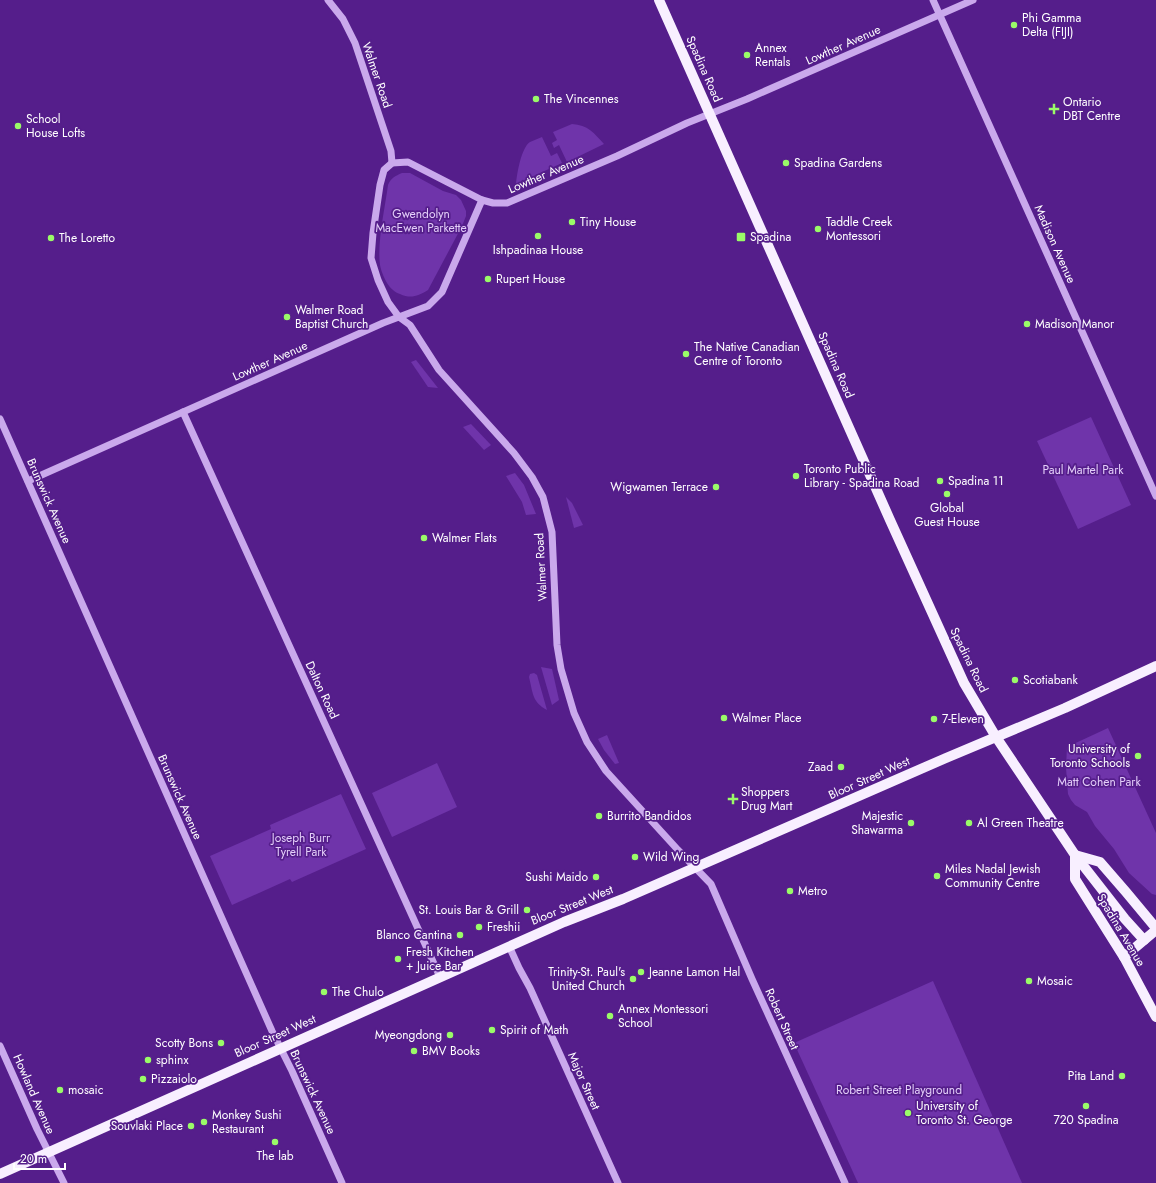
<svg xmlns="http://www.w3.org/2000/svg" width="1156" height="1183" font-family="Jost,sans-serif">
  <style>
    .green { fill: #6f34aa }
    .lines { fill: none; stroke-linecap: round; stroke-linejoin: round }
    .minor { stroke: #caa9ec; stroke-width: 7 }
    .major { stroke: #f8efff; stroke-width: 10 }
    .poi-dot { fill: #9afb68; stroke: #551e8b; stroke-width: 1.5 }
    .labels { text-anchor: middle; stroke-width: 3.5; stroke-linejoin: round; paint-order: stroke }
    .poi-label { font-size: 12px; fill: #fff; stroke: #551e8b; text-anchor: start }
    .street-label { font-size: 12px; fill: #fff; stroke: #551e8b }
    .park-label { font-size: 12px; fill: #e3cef9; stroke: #551e8b }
  </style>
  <rect width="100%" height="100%" fill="#551e8b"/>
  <g class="green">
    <path d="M 572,124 C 588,125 594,133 604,144 L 567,162 L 559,145 L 554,148 L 552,143 L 557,140 L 553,132 Z"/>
    <path d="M 542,137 L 551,156 L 557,153 L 562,163 L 516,184 C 517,174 521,148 530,142 C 534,140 538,139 542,137 Z"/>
    <path d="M 402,173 L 410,173 L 443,191 L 456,195 L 461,200 L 466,211 L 466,216 L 462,226 L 428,290 C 418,296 411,299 400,294 C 389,291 382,275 380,265 C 377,242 385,208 388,185 C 391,178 395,176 402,173 Z"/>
    <path d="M 416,360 L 438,388 L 428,387 L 411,362 Z"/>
    <path d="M 1091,417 L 1131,505 L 1078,529 L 1037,441 Z"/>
    <path d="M 471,424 L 491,445 L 484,450 L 463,427 Z"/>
    <path d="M 515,473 L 524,485 L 536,514 L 526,515 L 522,502 L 506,476 Z"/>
    <path d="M 566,497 L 572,503 L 583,525 L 574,528 Z"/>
    <path d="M 541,667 L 552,669 L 559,700 L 552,705 Z"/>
    <path d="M 534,673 L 537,675 L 547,710 C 532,702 533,693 529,677 L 530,674 Z"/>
    <path d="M 1108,728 L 1156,833 L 1156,895 L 1152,894 L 1129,873 L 1114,849 L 1095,826 L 1087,812 L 1075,805 L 1071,800 L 1068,794 L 1066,768 L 1067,747 Z"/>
    <path d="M 607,735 L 619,763 L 615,764 L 604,750 L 598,739 Z"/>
    <path d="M 437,763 L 457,807 L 392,837 L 372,793 Z"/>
    <path d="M 341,794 L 366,849 L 292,882 L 290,879 L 232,905 L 210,856 L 271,829 L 270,825 Z"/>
    <path d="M 933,981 L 1022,1183 L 858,1183 L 794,1043 Z"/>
  </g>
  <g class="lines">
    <g class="minor">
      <path d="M 328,0 L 343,19 L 355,43 L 391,151 L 392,163"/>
      <path d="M 933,0 L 1156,496"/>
      <path d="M 183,412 L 440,977"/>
      <path d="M 0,419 L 272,1031 L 292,1071 L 342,1183"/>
      <path d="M 28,481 L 383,323 L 428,306 L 442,292 L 482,200"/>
      <path d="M 509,946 L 519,968 L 530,988 L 618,1183"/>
      <path d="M 0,1046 L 37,1129 L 64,1183"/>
      <path d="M 845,1183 L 752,979 L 711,884 L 678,850 L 606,771 L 587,742 L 574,713 L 561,669 L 557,645 L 552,532 L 543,497 L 532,477 L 514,453 L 439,370 L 410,325 L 399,317 L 388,302 L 378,280 L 371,258 L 373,233 L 380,185 L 384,170 L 392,163 L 408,162 L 482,200 L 493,203 L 507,203 L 617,156 L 687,123 L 747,99 L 973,0"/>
    </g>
    <g class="major">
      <path d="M 659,0 L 890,520 L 964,683 L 996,737 L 1075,855 L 1125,919 L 1144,940"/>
      <path d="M 1075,855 L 1075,879 L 1124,957 L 1156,1017"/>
      <path d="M 1075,855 L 1100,862 L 1126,892 L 1156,928"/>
      <path d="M 1124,957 L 1156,930"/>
      <path d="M 0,1174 L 564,922 L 623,899 L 946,758 L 1065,708 L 1156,666"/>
    </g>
  </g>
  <g class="poi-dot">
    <circle cx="1014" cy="25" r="4"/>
    <circle cx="747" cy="55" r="4"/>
    <circle cx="536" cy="99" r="4"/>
    <path d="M1052 103h4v4h4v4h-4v4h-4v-4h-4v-4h4z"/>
    <circle cx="18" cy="126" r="4"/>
    <circle cx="786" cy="163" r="4"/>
    <circle cx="572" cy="222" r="4"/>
    <circle cx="818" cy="229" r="4"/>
    <circle cx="538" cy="236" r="4"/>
    <rect x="736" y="232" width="10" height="10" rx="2"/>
    <circle cx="51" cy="238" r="4"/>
    <circle cx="488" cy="279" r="4"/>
    <circle cx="287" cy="317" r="4"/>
    <circle cx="1027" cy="324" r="4"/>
    <circle cx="686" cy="354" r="4"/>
    <circle cx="796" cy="476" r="4"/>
    <circle cx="940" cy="481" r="4"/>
    <circle cx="716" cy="487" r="4"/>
    <circle cx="947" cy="494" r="4"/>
    <circle cx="424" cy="538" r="4"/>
    <circle cx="1015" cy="680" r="4"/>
    <circle cx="724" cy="718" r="4"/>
    <circle cx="934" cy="719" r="4"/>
    <circle cx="1138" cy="756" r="4"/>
    <circle cx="841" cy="767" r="4"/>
    <path d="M731 793h4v4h4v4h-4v4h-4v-4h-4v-4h4z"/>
    <circle cx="599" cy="816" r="4"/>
    <circle cx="911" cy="823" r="4"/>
    <circle cx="969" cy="823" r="4"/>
    <circle cx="635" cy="857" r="4"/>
    <circle cx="937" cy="876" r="4"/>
    <circle cx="596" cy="877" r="4"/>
    <circle cx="790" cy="891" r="4"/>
    <circle cx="527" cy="910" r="4"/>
    <circle cx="479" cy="927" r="4"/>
    <circle cx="460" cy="935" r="4"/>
    <circle cx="398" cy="959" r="4"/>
    <circle cx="641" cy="972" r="4"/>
    <circle cx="633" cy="979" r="4"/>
    <circle cx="1029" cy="981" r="4"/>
    <circle cx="324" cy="992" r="4"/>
    <circle cx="610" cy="1016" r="4"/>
    <circle cx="492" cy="1030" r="4"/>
    <circle cx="450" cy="1035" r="4"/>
    <circle cx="221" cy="1043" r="4"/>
    <circle cx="414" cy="1051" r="4"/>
    <circle cx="148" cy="1060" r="4"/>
    <circle cx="1122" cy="1076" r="4"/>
    <circle cx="143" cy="1079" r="4"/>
    <circle cx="60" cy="1090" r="4"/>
    <circle cx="1086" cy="1106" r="4"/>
    <circle cx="908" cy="1113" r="4"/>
    <circle cx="204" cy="1122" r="4"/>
    <circle cx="191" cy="1126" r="4"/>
    <circle cx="275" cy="1142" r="4"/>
  </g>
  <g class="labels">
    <g class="poi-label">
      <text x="1022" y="22">Phi Gamma<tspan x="1022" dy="14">Delta (FIJI)</tspan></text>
      <text x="755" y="52">Annex<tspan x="755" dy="14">Rentals</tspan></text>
      <text x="544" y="103">The Vincennes</text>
      <text x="1063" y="106">Ontario<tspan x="1063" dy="14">DBT Centre</tspan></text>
      <text x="26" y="123">School<tspan x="26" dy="14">House Lofts</tspan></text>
      <text x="794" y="167">Spadina Gardens</text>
      <text x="580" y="226">Tiny House</text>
      <text x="826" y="226">Taddle Creek<tspan x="826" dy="14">Montessori</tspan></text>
      <text x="750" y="241">Spadina</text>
      <text x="59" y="242">The Loretto</text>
      <text x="538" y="254" text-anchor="middle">Ishpadinaa House</text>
      <text x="496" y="283">Rupert House</text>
      <text x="295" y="314">Walmer Road<tspan x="295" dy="14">Baptist Church</tspan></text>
      <text x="1035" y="328">Madison Manor</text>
      <text x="694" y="351">The Native Canadian<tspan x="694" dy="14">Centre of Toronto</tspan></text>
      <text x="804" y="473">Toronto Public<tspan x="804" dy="14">Library - Spadina Road</tspan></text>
      <text x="948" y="485">Spadina 11</text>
      <text x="708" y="491" text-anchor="end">Wigwamen Terrace</text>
      <text x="947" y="512" text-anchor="middle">Global<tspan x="947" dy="14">Guest House</tspan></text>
      <text x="432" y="542">Walmer Flats</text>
      <text x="1023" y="684">Scotiabank</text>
      <text x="732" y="722">Walmer Place</text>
      <text x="942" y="723">7-Eleven</text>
      <text x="1130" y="753" text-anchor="end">University of<tspan x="1130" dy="14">Toronto Schools</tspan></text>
      <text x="833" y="771" text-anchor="end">Zaad</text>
      <text x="741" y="796">Shoppers<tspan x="741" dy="14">Drug Mart</tspan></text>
      <text x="607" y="820">Burrito Bandidos</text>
      <text x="903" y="820" text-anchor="end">Majestic<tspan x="903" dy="14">Shawarma</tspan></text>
      <text x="977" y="827">Al Green Theatre</text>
      <text x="643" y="861">Wild Wing</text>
      <text x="945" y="873">Miles Nadal Jewish<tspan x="945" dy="14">Community Centre</tspan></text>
      <text x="588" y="881" text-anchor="end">Sushi Maido</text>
      <text x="798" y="895">Metro</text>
      <text x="519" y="914" text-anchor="end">St. Louis Bar &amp; Grill</text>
      <text x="487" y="931">Freshii</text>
      <text x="452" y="939" text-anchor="end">Blanco Cantina</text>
      <text x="406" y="956">Fresh Kitchen<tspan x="406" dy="14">+ Juice Bar</tspan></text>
      <text x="625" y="976" text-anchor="end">Trinity-St. Paul's<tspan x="625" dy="14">United Church</tspan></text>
      <text x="649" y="976">Jeanne Lamon Hal</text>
      <text x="1037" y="985">Mosaic</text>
      <text x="332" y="996">The Chulo</text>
      <text x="618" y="1013">Annex Montessori<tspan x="618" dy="14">School</tspan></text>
      <text x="500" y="1034">Spirit of Math</text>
      <text x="442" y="1039" text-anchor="end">Myeongdong</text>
      <text x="213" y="1047" text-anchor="end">Scotty Bons</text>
      <text x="422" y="1055">BMV Books</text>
      <text x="156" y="1064">sphinx</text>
      <text x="1114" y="1080" text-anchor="end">Pita Land</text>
      <text x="151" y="1083">Pizzaiolo</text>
      <text x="68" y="1094">mosaic</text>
      <text x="916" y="1110">University of<tspan x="916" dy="14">Toronto St. George</tspan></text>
      <text x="212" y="1119">Monkey Sushi<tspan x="212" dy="14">Restaurant</tspan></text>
      <text x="1086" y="1124" text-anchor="middle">720 Spadina</text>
      <text x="183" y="1130" text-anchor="end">Souvlaki Place</text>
      <text x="275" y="1160" text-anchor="middle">The lab</text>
    </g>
    <g class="street-label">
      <text transform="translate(843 45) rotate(-24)" y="4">Lowther Avenue</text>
      <text transform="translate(704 69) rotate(66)" y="4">Spadina Road</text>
      <text transform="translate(377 75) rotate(71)" y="4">Walmer Road</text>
      <text transform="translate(546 174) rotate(-23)" y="4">Lowther Avenue</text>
      <text transform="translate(1055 244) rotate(66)" y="4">Madison Avenue</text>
      <text transform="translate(270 361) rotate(-24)" y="4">Lowther Avenue</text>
      <text transform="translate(836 365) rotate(66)" y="4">Spadina Road</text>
      <text transform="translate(49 501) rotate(66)" y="4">Brunswick Avenue</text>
      <text transform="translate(541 567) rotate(-93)" y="4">Walmer Road</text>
      <text transform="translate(969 660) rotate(64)" y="4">Spadina Road</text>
      <text transform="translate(322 690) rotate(65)" y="4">Dalton Road</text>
      <text transform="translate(869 778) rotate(-24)" y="4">Bloor Street West</text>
      <text transform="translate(180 797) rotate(66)" y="4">Brunswick Avenue</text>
      <text transform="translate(572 905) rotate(-22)" y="4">Bloor Street West</text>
      <text transform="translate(1121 930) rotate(59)" y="4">Spadina Avenue</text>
      <text transform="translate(782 1019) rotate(66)" y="4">Robert Street</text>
      <text transform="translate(275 1036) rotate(-24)" y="4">Bloor Street West</text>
      <text transform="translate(584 1081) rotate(66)" y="4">Major Street</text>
      <text transform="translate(313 1092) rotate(65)" y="4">Brunswick Avenue</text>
      <text transform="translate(34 1094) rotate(66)" y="4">Howland Avenue</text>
    </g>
    <g class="park-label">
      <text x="421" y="218">Gwendolyn<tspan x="421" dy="14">MacEwen Parkette</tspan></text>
      <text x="1083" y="474">Paul Martel Park</text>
      <text x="1099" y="786">Matt Cohen Park</text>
      <text x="301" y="842">Joseph Burr<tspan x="301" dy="14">Tyrell Park</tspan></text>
      <text x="899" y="1094">Robert Street Playground</text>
    </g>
  </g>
  <path d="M14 1163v6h51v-6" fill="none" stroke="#ffffff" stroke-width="2"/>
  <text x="20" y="1163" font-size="12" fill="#ffffff" stroke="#551e8b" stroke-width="3" paint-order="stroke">20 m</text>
</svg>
